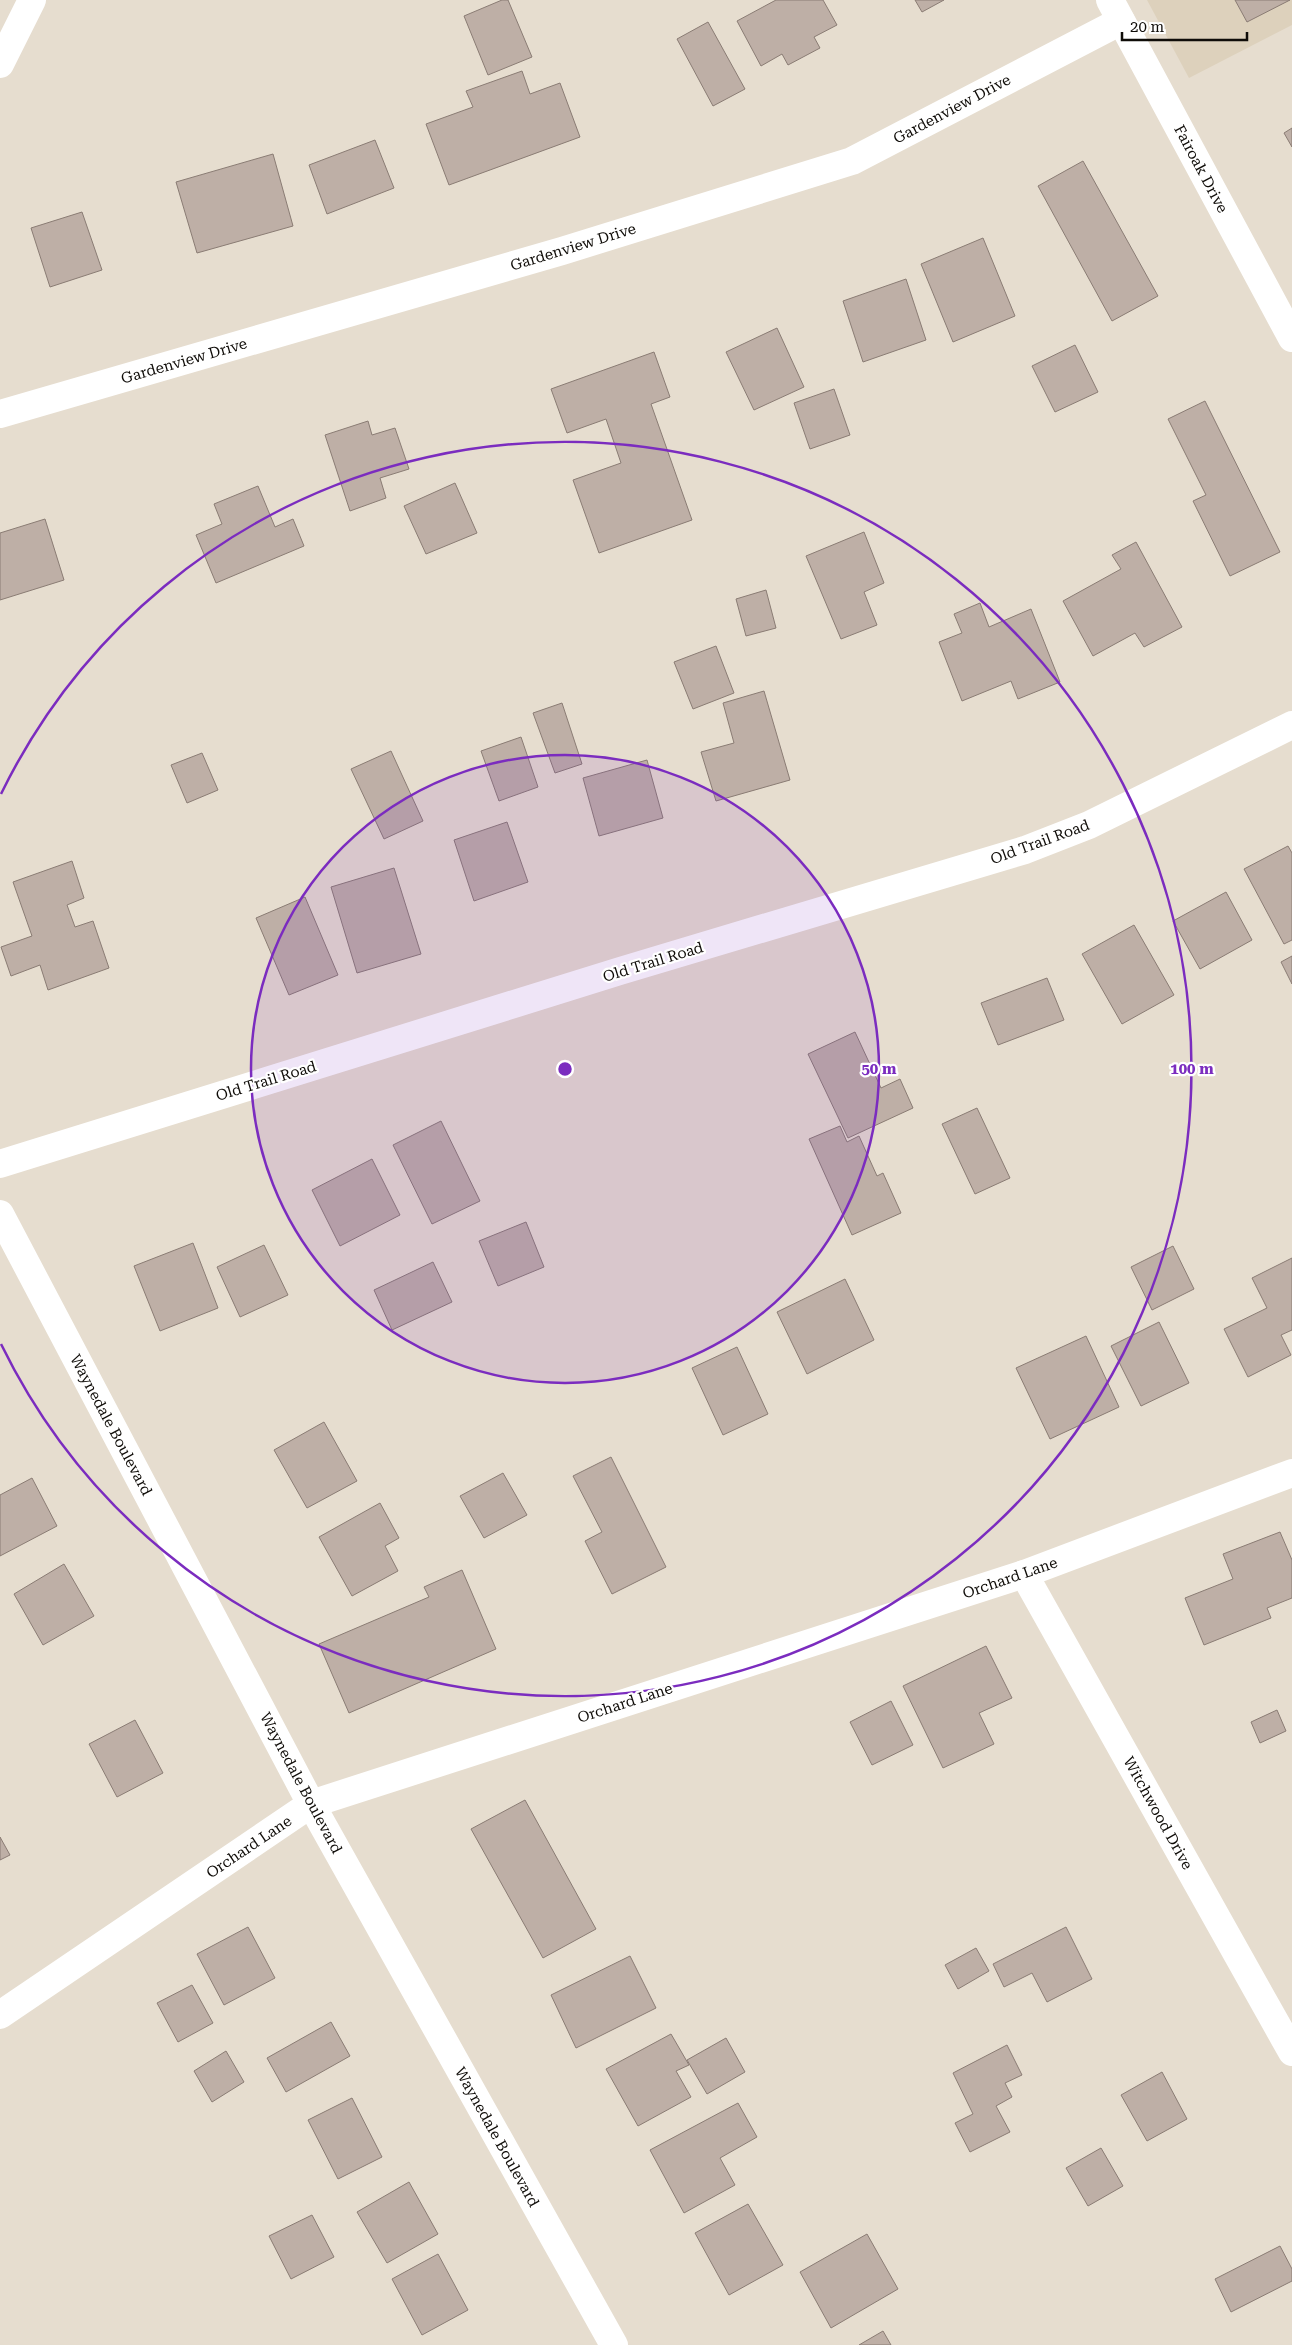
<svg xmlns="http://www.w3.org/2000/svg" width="1292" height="2345" font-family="'Roboto Serif',serif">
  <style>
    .built { fill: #ddd1bc }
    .building { fill: #beafa6; stroke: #8a7c74 }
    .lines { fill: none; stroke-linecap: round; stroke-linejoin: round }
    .minor { stroke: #fff; stroke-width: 28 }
    .ring { fill: none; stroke: #7b2cbf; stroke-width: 2.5 }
    .labels { text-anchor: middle; stroke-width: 4.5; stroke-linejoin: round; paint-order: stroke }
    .street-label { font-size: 15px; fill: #0f0c08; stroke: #fff }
    .centre { fill: #7b2cbf; stroke: #fff; stroke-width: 2.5 }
    .ring-label { font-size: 15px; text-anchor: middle; font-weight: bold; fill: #7b2cbf; stroke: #fff; stroke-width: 4.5; stroke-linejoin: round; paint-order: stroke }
  </style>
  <rect width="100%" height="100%" fill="#e6ddcf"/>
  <path class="built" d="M 1147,0 L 1292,0 L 1292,25 L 1189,78 Z"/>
  <g class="building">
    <path d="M 502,0 L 508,0 L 532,57 L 488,75 L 464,16 Z"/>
    <path d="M 776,0 L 823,0 L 837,25 L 814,37 L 820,48 L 788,65 L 782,54 L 761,66 L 737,21 Z"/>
    <path d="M 915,0 L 944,0 L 922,12 Z"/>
    <path d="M 1235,0 L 1290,0 L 1247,22 Z"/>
    <path d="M 708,22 L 745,89 L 713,106 L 677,39 Z"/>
    <path d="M 522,71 L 530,94 L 560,83 L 580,137 L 449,185 L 426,124 L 473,107 L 466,91 Z"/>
    <path d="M 1292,128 L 1292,147 L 1284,133 Z"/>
    <path d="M 375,140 L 394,188 L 327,214 L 309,165 Z"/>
    <path d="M 273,154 L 293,226 L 197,253 L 176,182 Z"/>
    <path d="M 1083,161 L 1158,296 L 1112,321 L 1038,186 Z"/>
    <path d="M 82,212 L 102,270 L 50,287 L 31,228 Z"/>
    <path d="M 983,238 L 1015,316 L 953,342 L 921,264 Z"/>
    <path d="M 906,279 L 926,340 L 863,362 L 843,301 Z"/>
    <path d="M 777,328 L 804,387 L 754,410 L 726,352 Z"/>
    <path d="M 1075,345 L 1098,392 L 1055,412 L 1032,366 Z"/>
    <path d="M 654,352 L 670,397 L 651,404 L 692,520 L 599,553 L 573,480 L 621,463 L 606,419 L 567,433 L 551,389 Z"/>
    <path d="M 834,389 L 850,435 L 810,449 L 794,403 Z"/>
    <path d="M 1205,401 L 1280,552 L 1230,576 L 1193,501 L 1206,495 L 1168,419 Z"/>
    <path d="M 368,421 L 372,435 L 395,428 L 409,469 L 380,478 L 386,498 L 350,511 L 325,435 Z"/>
    <path d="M 455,483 L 477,533 L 426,554 L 404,506 Z"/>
    <path d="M 258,486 L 275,527 L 293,519 L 304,546 L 216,583 L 196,535 L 222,524 L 214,504 Z"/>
    <path d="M 45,519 L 64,580 L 0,600 L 0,533 Z"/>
    <path d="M 864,532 L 884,583 L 864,592 L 877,625 L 841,639 L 806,556 Z"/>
    <path d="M 1136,542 L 1182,627 L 1144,647 L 1135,633 L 1093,656 L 1063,601 L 1121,569 L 1112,555 Z"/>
    <path d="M 766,590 L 776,628 L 746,636 L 736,599 Z"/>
    <path d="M 980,603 L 989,627 L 1031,609 L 1060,682 L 1018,699 L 1011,681 L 962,701 L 939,642 L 962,633 L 954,614 Z"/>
    <path d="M 716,646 L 734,693 L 693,709 L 674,662 Z"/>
    <path d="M 764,691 L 790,780 L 716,801 L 701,752 L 734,743 L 723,703 Z"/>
    <path d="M 562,703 L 582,764 L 555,773 L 533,713 Z"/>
    <path d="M 521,737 L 538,787 L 499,801 L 481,751 Z"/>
    <path d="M 391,751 L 423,821 L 384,839 L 351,769 Z"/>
    <path d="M 202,753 L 218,790 L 187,803 L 171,765 Z"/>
    <path d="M 647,760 L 663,818 L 599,836 L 583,778 Z"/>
    <path d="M 507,822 L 528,882 L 474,901 L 454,840 Z"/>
    <path d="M 1288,846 L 1292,853 L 1292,940 L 1284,944 L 1244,869 Z"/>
    <path d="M 72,861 L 84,898 L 67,905 L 75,927 L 93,921 L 109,968 L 48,990 L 40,965 L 11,976 L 1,947 L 32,936 L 13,882 Z"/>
    <path d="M 394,868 L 421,954 L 357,973 L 331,887 Z"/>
    <path d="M 1226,892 L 1252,940 L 1200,969 L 1173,921 Z"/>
    <path d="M 305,897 L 338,975 L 289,995 L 256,918 Z"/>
    <path d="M 1134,925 L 1174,995 L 1122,1024 L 1082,954 Z"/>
    <path d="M 1292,956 L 1292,984 L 1281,962 Z"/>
    <path d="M 1047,978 L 1064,1020 L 998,1045 L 981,1003 Z"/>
    <path d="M 855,1032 L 881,1088 L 900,1079 L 913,1108 L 848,1138 L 808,1054 Z"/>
    <path d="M 977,1108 L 1010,1178 L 975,1194 L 942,1124 Z"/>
    <path d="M 441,1121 L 480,1201 L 432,1224 L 393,1145 Z"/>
    <path d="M 840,1126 L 847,1142 L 859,1136 L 877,1176 L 883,1173 L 901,1213 L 852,1235 L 809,1139 Z"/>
    <path d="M 372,1159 L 400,1215 L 340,1246 L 312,1190 Z"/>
    <path d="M 526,1222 L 544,1267 L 498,1286 L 479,1241 Z"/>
    <path d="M 193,1243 L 218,1308 L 160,1331 L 134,1266 Z"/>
    <path d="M 264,1245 L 288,1295 L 240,1317 L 217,1267 Z"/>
    <path d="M 1173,1246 L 1194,1289 L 1152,1310 L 1131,1267 Z"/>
    <path d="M 1292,1258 L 1292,1330 L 1281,1335 L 1291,1355 L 1248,1377 L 1224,1329 L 1267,1308 L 1252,1278 Z"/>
    <path d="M 433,1262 L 452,1302 L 392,1330 L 374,1290 Z"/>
    <path d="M 845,1279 L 874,1340 L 807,1374 L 777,1312 Z"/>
    <path d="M 1159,1322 L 1189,1383 L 1141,1406 L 1111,1346 Z"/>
    <path d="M 1086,1336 L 1119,1407 L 1050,1439 L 1016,1368 Z"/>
    <path d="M 737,1347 L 768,1414 L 723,1435 L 692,1368 Z"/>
    <path d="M 324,1422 L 357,1481 L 307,1508 L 274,1450 Z"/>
    <path d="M 611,1457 L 666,1567 L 612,1594 L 585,1541 L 602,1532 L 573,1476 Z"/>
    <path d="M 503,1473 L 527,1515 L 484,1538 L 460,1496 Z"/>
    <path d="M 32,1478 L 57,1526 L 0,1556 L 0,1495 Z"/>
    <path d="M 380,1503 L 399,1538 L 385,1546 L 398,1571 L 352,1596 L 319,1537 Z"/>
    <path d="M 1280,1532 L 1292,1560 L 1292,1598 L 1267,1608 L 1271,1618 L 1204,1645 L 1185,1598 L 1233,1579 L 1223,1554 Z"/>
    <path d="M 64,1564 L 94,1616 L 43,1645 L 14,1594 Z"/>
    <path d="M 462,1570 L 496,1649 L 349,1713 L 319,1644 L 429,1597 L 424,1587 Z"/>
    <path d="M 986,1646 L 1012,1698 L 979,1713 L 994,1744 L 943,1768 L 903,1686 Z"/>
    <path d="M 891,1701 L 913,1745 L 872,1765 L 850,1722 Z"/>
    <path d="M 1277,1710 L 1286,1731 L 1260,1743 L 1251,1722 Z"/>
    <path d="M 135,1720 L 163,1773 L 117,1797 L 89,1744 Z"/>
    <path d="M 525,1800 L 596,1929 L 543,1958 L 471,1829 Z"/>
    <path d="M 0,1837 L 10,1855 L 0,1860 Z"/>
    <path d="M 248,1927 L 275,1978 L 224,2005 L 197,1954 Z"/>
    <path d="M 1066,1927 L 1092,1979 L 1047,2002 L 1032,1973 L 1004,1987 L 993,1964 Z"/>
    <path d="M 976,1948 L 989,1971 L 958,1989 L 945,1965 Z"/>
    <path d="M 630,1956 L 656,2008 L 576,2048 L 551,1995 Z"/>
    <path d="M 192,1985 L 213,2023 L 178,2042 L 157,2003 Z"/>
    <path d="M 331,2022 L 350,2056 L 286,2092 L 267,2058 Z"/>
    <path d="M 671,2034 L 689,2065 L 676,2071 L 691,2097 L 638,2126 L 606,2069 Z"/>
    <path d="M 726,2038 L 745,2072 L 707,2094 L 687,2060 Z"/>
    <path d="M 1007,2045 L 1022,2075 L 1005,2083 L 1012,2097 L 996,2106 L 1010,2132 L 970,2152 L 955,2123 L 973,2114 L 953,2073 Z"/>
    <path d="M 226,2051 L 244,2082 L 212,2102 L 194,2071 Z"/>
    <path d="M 1162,2072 L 1187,2119 L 1147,2141 L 1121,2095 Z"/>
    <path d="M 352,2098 L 382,2157 L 338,2179 L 308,2120 Z"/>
    <path d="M 738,2103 L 757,2137 L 720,2158 L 735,2185 L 684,2213 L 650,2150 Z"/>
    <path d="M 1101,2148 L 1123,2186 L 1088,2206 L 1066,2168 Z"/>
    <path d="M 409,2182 L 438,2234 L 387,2263 L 357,2212 Z"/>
    <path d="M 748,2204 L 783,2265 L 729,2295 L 695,2233 Z"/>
    <path d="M 312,2215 L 334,2257 L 291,2279 L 269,2236 Z"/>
    <path d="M 867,2234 L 898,2289 L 831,2328 L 800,2272 Z"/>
    <path d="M 1280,2246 L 1292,2269 L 1292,2281 L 1231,2312 L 1215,2279 Z"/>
    <path d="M 438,2254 L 468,2310 L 422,2335 L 392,2279 Z"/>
    <path d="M 883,2331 L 891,2345 L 859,2345 Z"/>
  </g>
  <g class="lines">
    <g class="minor">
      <path d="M 1110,0 L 1292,338"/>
      <path d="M 0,64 L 32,0"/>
      <path d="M 0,414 L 562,251 L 852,161 L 1121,21"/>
      <path d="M 0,1164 L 620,971 L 1025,850 L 1089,825 L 1292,725"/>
      <path d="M 0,1214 L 311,1804 L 614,2345"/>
      <path d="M 1024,1574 L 1292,2052"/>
      <path d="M 0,2015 L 311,1804 L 1024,1574 L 1292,1473"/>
    </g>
  </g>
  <circle cx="565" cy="1069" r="314" fill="#7b2cbf" fill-opacity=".12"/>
  <g class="ring">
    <circle cx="565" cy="1069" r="314"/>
    <path d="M1 794A627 627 0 1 1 1 1344"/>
  </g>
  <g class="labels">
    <g class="street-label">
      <text transform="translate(952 109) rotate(-28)" y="5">Gardenview Drive</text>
      <text transform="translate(1201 169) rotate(62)" y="5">Fairoak Drive</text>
      <text transform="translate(573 247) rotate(-17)" y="5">Gardenview Drive</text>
      <text transform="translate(184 361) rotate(-16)" y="5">Gardenview Drive</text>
      <text transform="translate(1040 842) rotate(-20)" y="5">Old Trail Road</text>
      <text transform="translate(653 962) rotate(-17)" y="5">Old Trail Road</text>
      <text transform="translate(266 1081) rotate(-17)" y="5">Old Trail Road</text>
      <text transform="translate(111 1425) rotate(62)" y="5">Waynedale Boulevard</text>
      <text transform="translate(1010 1578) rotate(-19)" y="5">Orchard Lane</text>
      <text transform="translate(625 1703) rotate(-18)" y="5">Orchard Lane</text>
      <text transform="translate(301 1783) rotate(62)" y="5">Waynedale Boulevard</text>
      <text transform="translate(1158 1813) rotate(61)" y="5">Witchwood Drive</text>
      <text transform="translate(249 1847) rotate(-34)" y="5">Orchard Lane</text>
      <text transform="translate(497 2137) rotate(61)" y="5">Waynedale Boulevard</text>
    </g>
  </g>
  <circle cx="565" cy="1069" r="8" class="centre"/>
  <g class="ring-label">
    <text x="879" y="1074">50 m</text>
    <text x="1192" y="1074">100 m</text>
  </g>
  <path d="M1122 32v8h125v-8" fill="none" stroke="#0f0c08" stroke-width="2.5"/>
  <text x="1130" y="32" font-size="15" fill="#0f0c08" stroke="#ffffff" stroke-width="4" paint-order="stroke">20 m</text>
</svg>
